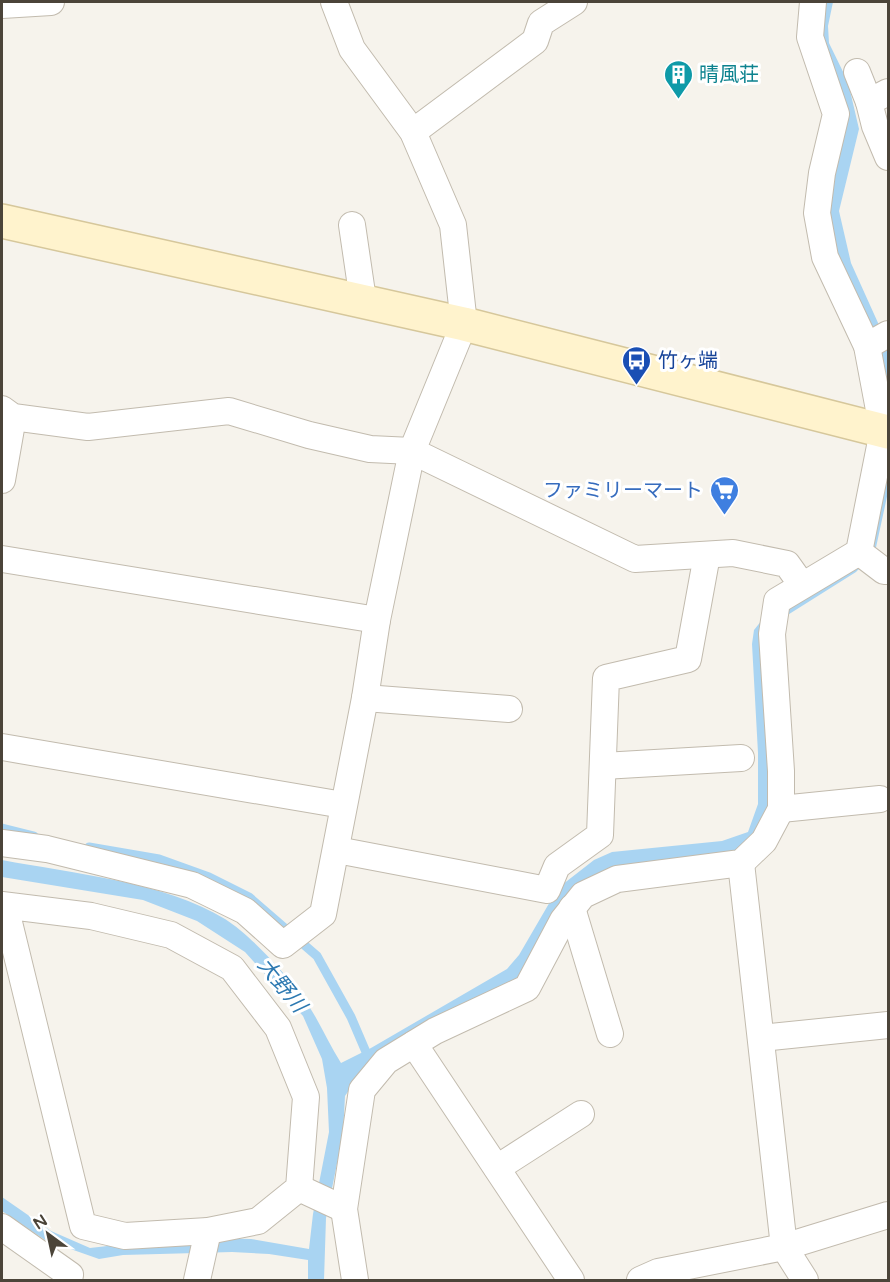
<svg xmlns="http://www.w3.org/2000/svg" width="890" height="1282" font-family="'Varela Round','Noto Sans JP',sans-serif">
  <style>
    .water { fill: #a9d4f2 }
    .lines { fill: none; stroke-linecap: round; stroke-linejoin: round }
    .stream { stroke: #a9d4f2; stroke-width: 9 }
    .street-casing { stroke: #c2bbae; stroke-width: 28 }
    .secondary-casing { stroke: #d6c79b; stroke-width: 36 }
    .street { stroke: #fff; stroke-width: 26 }
    .secondary { stroke: #fff3cd; stroke-width: 33 }
    .labels { text-anchor: middle; stroke-width: 6; stroke-linejoin: round; paint-order: stroke }
    .culture-label { font-size: 20px; fill: #0d838f; stroke: #fff; text-anchor: start }
    .transit-label { font-size: 20px; fill: #164399; stroke: #fff; text-anchor: start }
    .shop-label { font-size: 20px; fill: #366cbe; stroke: #fff; text-anchor: end }
    .water-label { font-size: 21px; font-style: italic; fill: #2e7ab2; stroke: #fff }
  </style>
  <rect width="100%" height="100%" fill="#f6f3ec"/>
  <g class="water">
    <path d="M 817,2 L 833,2 L 828,26 L 829,43 L 848,82 L 859,129 L 839,211 L 851,263 L 888,345 L 888,407 L 828,248 L 827,174 Z"/>
    <path d="M 888,434 L 888,492 L 875,552 L 856,572 L 786,616 L 769,823 L 746,847 L 725,853 L 625,866 L 519,980 L 364,1068 L 345,1096 L 343,1134 L 326,1218 L 324,1280 L 308,1280 L 308,1260 L 269,1254 L 232,1252 L 123,1255 L 99,1259 L 45,1240 L 2,1211 L 2,1197 L 51,1231 L 90,1248 L 160,1240 L 213,1238 L 251,1239 L 309,1249 L 313,1214 L 329,1132 L 327,1088 L 322,1059 L 303,1016 L 245,952 L 197,921 L 143,900 L 2,877 L 2,860 C 70,873 166,882 225,919 C 250,935 281,969 299,992 C 317,1015 326,1039 341,1063 L 371,1048 L 507,969 L 519,955 L 558,888 L 594,860 L 612,852 L 722,841 L 748,832 L 758,804 L 758,753 L 752,644 L 754,630 L 762,620 L 853,560 Z"/>
  </g>
  <g class="lines">
    <g class="stream">
      <path d="M 2,828 L 34,836"/>
      <path d="M 89,847 L 159,859 L 209,877 L 249,897 L 317,956 L 351,1017 L 369,1059"/>
    </g>
    <defs>
      <g id="street">
        <path d="M 2,5 L 51,2"/>
        <path d="M 857,72 L 869,102"/>
        <path d="M 888,92 L 869,102 L 875,126 L 888,157"/>
        <path d="M 413,132 L 535,41 L 541,23 L 574,2"/>
        <path d="M 352,225 L 363,300"/>
        <path d="M 867,346 L 888,334"/>
        <path d="M 2,409 L 13,417 L 88,427 L 229,411 L 309,435 L 370,449 L 412,451 L 635,559 L 733,553 L 787,564 L 802,585"/>
        <path d="M 2,480 L 13,417"/>
        <path d="M 859,552 L 884,571 L 888,571"/>
        <path d="M 2,559 L 377,620"/>
        <path d="M 365,698 L 509,709"/>
        <path d="M 2,747 L 343,805"/>
        <path d="M 603,766 L 741,758"/>
        <path d="M 781,809 L 880,799"/>
        <path d="M 2,843 L 47,849 L 192,885 L 245,911 L 283,945 L 323,914 L 365,698 L 377,620 L 412,451 L 464,324 L 453,225 L 413,132 L 352,49 L 334,2"/>
        <path d="M 337,850 L 547,890 L 557,866 L 600,835 L 606,678 L 688,659 L 707,555"/>
        <path d="M 741,863 L 784,1247 L 805,1280"/>
        <path d="M 2,905 L 91,916 L 171,935 L 232,968 L 278,1028 L 306,1097 L 299,1188 L 258,1221 L 208,1231 L 125,1236 L 83,1226 L 5,906"/>
        <path d="M 572,908 L 610,1034"/>
        <path d="M 761,1038 L 888,1025"/>
        <path d="M 414,1044 L 571,1280"/>
        <path d="M 497,1168 L 581,1114"/>
        <path d="M 299,1188 L 344,1209"/>
        <path d="M 2,1227 L 70,1275 L 69,1280"/>
        <path d="M 197,1280 L 208,1231"/>
        <path d="M 355,1280 L 344,1209 L 362,1090 L 386,1061 L 435,1031 L 527,988 L 563,920 L 583,895 L 617,879 L 741,863 L 764,841 L 781,809 L 781,771 L 772,634 L 777,601 L 859,552 L 883,431 L 867,346 L 825,257 L 817,213 L 822,173 L 836,114 L 810,37 L 813,2"/>
        <path d="M 640,1280 L 658,1272 L 784,1247 L 888,1215"/>
      </g>
      <path id="secondary" d="M 2,221 L 464,324 L 888,432"/>
    </defs>
    <use href="#street" class="street-casing"/>
    <use href="#secondary" class="secondary-casing"/>
    <use href="#street" class="street"/>
    <use href="#secondary" class="secondary"/>
  </g>
  <defs>
    <symbol id="building-pin" viewBox="-11 -11 22 30"><path d="M0 17L-7.5 6A9.5 9.5 0 1 1 7.5 6Z" fill="#0f9aa8" stroke="#fff"/><path d="M-4-6H4V6H1V3H-1V6H-4ZM-2.5-4.3h1.7v1.8h-1.7ZM.8-4.3h1.7v1.8H.8ZM-2.5-1h1.7V.8h-1.7ZM.8-1h1.7V.8H.8Z" fill="#fff"/></symbol>
    <symbol id="bus-pin" viewBox="-11 -11 22 30"><path d="M0 17L-7.5 6A9.5 9.5 0 1 1 7.5 6Z" fill="#1a4fb4" stroke="#fff"/><path d="M-5-6H5V4H4V6H2V4H-2V6H-4V4H-5ZM-3.5-4V0h7V-4ZM-3.5 1.2v1.5H-2V1.2ZM2 1.2v1.5H3.5V1.2Z" fill="#fff"/></symbol>
    <symbol id="supermarket-pin" viewBox="-11 -11 22 30"><path d="M0 17L-7.5 6A9.5 9.5 0 1 1 7.5 6Z" fill="#3f7fe0" stroke="#fff"/><path d="M-6-5.5h2.5l.6 2H6L4.5 2H-2.5L-4.4-4H-6ZM-1.5 3.2a1.3 1.3 0 1 0 .1 0ZM3 3.2a1.3 1.3 0 1 0 .1 0Z" fill="#fff"/></symbol>
  </defs>
  <g fill-rule="evenodd">
    <use href="#building-pin" x="662" y="58" width="33" height="45"/>
    <use href="#bus-pin" x="620" y="344" width="33" height="45"/>
    <use href="#supermarket-pin" x="708" y="474" width="33" height="45"/>
  </g>
  <g class="labels">
    <g class="culture-label">
      <text x="699" y="81">晴風荘</text>
    </g>
    <g class="transit-label">
      <text x="658" y="367">竹ヶ端</text>
    </g>
    <g class="shop-label">
      <text x="703" y="497">ファミリーマート</text>
    </g>
    <g class="water-label">
      <text transform="translate(282 985) rotate(51)" y="7">大野川</text>
    </g>
  </g>
  <rect width="890" height="1282" fill="none" stroke="#4b4439" stroke-width="6"/>
  <g transform="translate(48 1234) rotate(327)" stroke="#ffffff" stroke-width="4.5" paint-order="stroke">
  <path d="M0-4.5L10 22L0 15L-10 22Z" fill="#4b4439"/>
  <text y="-9" font-size="16" font-weight="bold" text-anchor="middle" fill="#4b4439">N</text>
  </g>
</svg>
